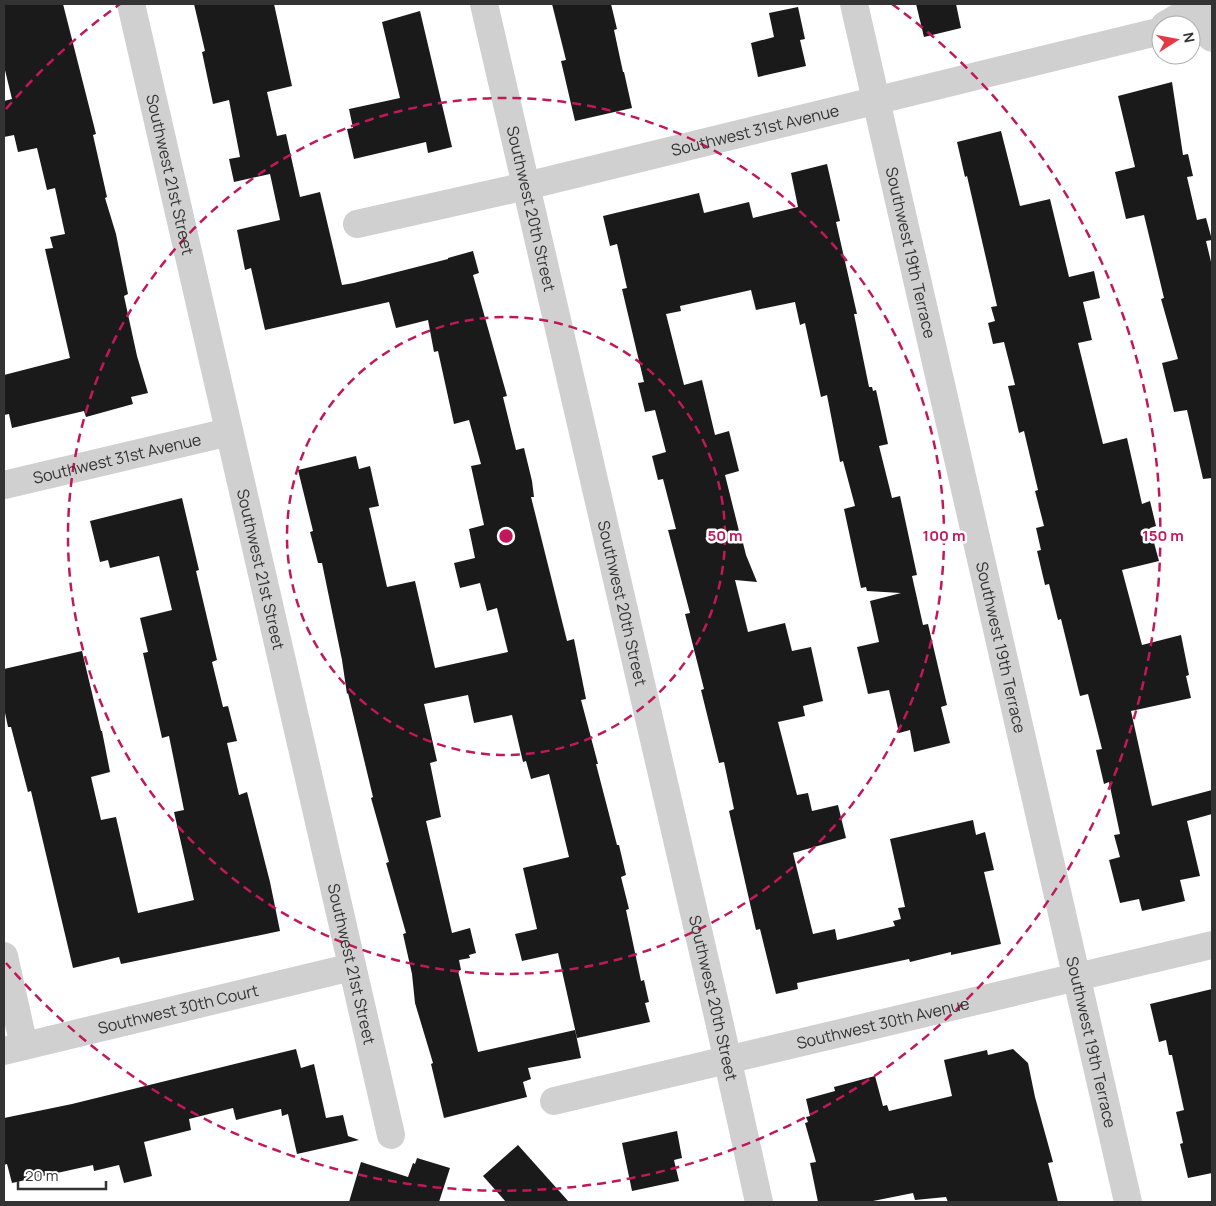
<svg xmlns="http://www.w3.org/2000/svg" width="1216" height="1206" font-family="Manrope,sans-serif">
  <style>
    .building { fill: #1a1a1a }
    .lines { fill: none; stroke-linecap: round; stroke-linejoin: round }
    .street { stroke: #d0d0d0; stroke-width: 28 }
    .ring { fill: none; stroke: #c2185b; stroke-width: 2.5; stroke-dasharray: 9 6 }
    .labels { text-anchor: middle; stroke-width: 5; stroke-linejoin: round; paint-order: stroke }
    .street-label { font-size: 16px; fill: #333; stroke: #fff }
    .centre { fill: #c2185b; stroke: #fff; stroke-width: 2.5 }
    .ring-label { font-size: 15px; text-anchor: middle; font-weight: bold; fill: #c2185b; stroke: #fff; stroke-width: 5; stroke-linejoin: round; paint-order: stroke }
  </style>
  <rect width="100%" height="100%" fill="#fff"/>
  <g class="building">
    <path d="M 4,4 L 63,4 L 96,134 L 93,135 L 107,197 L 105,198 L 116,234 L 128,294 L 124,296 L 137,356 L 148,393 L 131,397 L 133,404 L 86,417 L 84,411 L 12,428 L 9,414 L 4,415 L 4,375 L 70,358 L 45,249 L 53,248 L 50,237 L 65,234 L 55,188 L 47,190 L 37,148 L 18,152 L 14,135 L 4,137 L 4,101 L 12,99 L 4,66 Z"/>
    <path d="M 194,4 L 274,4 L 292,86 L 267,92 L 277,136 L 286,134 L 300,197 L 320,192 L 342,285 L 354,283 L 448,259 L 448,258 L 473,251 L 479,273 L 473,275 L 507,396 L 503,397 L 516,450 L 524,448 L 532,481 L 534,497 L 531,497 L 567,641 L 574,639 L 586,699 L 581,700 L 598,764 L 596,764 L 617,845 L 619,845 L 626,875 L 621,877 L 629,909 L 626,910 L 641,981 L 644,980 L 649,1002 L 645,1003 L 650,1022 L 577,1038 L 558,953 L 522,961 L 515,934 L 537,929 L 523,868 L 569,857 L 549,774 L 531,779 L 526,761 L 523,762 L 512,715 L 474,723 L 468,695 L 424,704 L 437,761 L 430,763 L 441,817 L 426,821 L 452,933 L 470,928 L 476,953 L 469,955 L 470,958 L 459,960 L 461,970 L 458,971 L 478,1052 L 575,1030 L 581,1058 L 528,1068 L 531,1079 L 523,1082 L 527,1097 L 444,1118 L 431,1064 L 433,1063 L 415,1003 L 412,974 L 403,934 L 406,933 L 386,863 L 389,862 L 371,798 L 373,797 L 348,693 L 347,694 L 342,660 L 322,563 L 318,563 L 310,532 L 313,531 L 298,470 L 356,456 L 359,469 L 370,466 L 379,506 L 369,508 L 387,587 L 415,581 L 435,668 L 508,652 L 497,608 L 487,611 L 480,583 L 460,588 L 454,563 L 475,558 L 469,529 L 484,525 L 471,466 L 481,464 L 469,420 L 454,424 L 438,351 L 434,352 L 428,320 L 396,328 L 389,302 L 265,330 L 251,268 L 245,270 L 237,230 L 280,220 L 270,174 L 234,182 L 229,159 L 240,157 L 229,100 L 213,104 L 202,52 L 205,51 Z"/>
    <path d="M 552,4 L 611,4 L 617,29 L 614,30 L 623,72 L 624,72 L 632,108 L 575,121 L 561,61 L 566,60 Z"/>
    <path d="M 916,4 L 956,4 L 961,28 L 924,37 Z"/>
    <path d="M 798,7 L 805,39 L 800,40 L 806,66 L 758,77 L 751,43 L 774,37 L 769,13 Z"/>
    <path d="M 420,11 L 452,147 L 428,153 L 426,142 L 354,159 L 347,129 L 353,128 L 349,109 L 400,98 L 382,22 Z"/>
    <path d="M 1172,82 L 1183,155 L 1188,154 L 1193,176 L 1187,177 L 1197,220 L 1206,218 L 1212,240 L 1206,241 L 1212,266 L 1212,478 L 1203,479 L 1187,410 L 1174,412 L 1162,363 L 1178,359 L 1161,299 L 1164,298 L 1144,215 L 1126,219 L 1115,172 L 1135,167 L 1118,96 Z"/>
    <path d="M 1001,131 L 1020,206 L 1050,199 L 1069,277 L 1094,271 L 1100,298 L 1083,302 L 1092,340 L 1078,343 L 1103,444 L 1127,438 L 1142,504 L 1150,501 L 1156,526 L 1150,528 L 1159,561 L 1122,570 L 1142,645 L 1181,635 L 1189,675 L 1186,676 L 1191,698 L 1131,711 L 1152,806 L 1212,790 L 1212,814 L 1187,821 L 1200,876 L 1180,880 L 1185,901 L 1142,911 L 1139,899 L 1120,903 L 1109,860 L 1120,857 L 1114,835 L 1120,834 L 1109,782 L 1104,784 L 1096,750 L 1102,749 L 1088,694 L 1080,696 L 1061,619 L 1058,620 L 1049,584 L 1045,585 L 1037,551 L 1041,550 L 1036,528 L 1044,526 L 1035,491 L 1038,490 L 1024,431 L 1019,433 L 1008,386 L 1015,385 L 1004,342 L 993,344 L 988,323 L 995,321 L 991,307 L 997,306 L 967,176 L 965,177 L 957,142 Z"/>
    <path d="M 827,164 L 840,221 L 836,222 L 857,314 L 854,314 L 869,387 L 872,387 L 873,391 L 876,390 L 888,444 L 879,446 L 892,498 L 900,496 L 917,575 L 912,576 L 923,625 L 928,624 L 947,705 L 941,707 L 950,743 L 914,752 L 910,730 L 899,733 L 889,690 L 868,694 L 857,647 L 879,642 L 870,601 L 901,593 L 867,591 L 866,587 L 861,588 L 844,509 L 855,506 L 843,461 L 840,462 L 827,395 L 821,397 L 805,323 L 800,325 L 795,302 L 756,310 L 751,290 L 680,306 L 681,311 L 666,314 L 684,385 L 702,380 L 715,435 L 729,431 L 739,471 L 725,475 L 740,535 L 741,535 L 746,555 L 757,582 L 735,580 L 748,632 L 785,623 L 792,651 L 811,647 L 823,701 L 803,706 L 805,716 L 778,722 L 797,795 L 808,793 L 812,811 L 838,805 L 846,838 L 793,853 L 813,934 L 835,929 L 837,940 L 895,926 L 893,921 L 901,919 L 898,908 L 905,907 L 890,839 L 973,820 L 976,835 L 985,832 L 994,870 L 984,872 L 1001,944 L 951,955 L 951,952 L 910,962 L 909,959 L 797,983 L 798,989 L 776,994 L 760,929 L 756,930 L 729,811 L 734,809 L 724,762 L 719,763 L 701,690 L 704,689 L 685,614 L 690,613 L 668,530 L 676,529 L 663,479 L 658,480 L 652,456 L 666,452 L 655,410 L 645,412 L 638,383 L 644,382 L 622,289 L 627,288 L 617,244 L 610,246 L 603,216 L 699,193 L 704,213 L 749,202 L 753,218 L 798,207 L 791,173 Z"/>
    <path d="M 182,498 L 199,570 L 196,571 L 217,660 L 212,662 L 223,707 L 228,706 L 237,741 L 227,743 L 239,795 L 247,792 L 270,882 L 280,931 L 121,964 L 119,957 L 73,968 L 31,791 L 28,792 L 11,727 L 8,727 L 4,708 L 4,669 L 82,651 L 101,731 L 102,731 L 110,772 L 91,777 L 101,820 L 116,817 L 138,913 L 194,900 L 174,812 L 184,810 L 169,736 L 162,738 L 143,653 L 148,652 L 140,618 L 172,610 L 159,556 L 110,568 L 108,560 L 100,562 L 90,521 Z"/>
    <path d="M 1212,989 L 1212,1173 L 1188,1178 L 1180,1144 L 1183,1143 L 1176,1112 L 1184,1110 L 1172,1055 L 1169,1055 L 1166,1040 L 1159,1042 L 1150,1004 Z"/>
    <path d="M 296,1049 L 301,1068 L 314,1064 L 326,1118 L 343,1115 L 348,1136 L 359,1140 L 297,1154 L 288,1114 L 282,1116 L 281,1109 L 236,1120 L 233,1108 L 189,1119 L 191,1130 L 144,1142 L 152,1176 L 124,1183 L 119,1165 L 94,1171 L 93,1165 L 12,1183 L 7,1164 L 4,1165 L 4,1118 L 72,1104 Z"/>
    <path d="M 1013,1049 L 1028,1063 L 1035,1097 L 1053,1162 L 1048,1163 L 1058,1202 L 948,1202 L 946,1197 L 915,1200 L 913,1193 L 868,1202 L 818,1202 L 810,1163 L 816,1162 L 805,1123 L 808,1122 L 806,1117 L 810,1116 L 806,1099 L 835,1091 L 834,1087 L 875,1076 L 883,1106 L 887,1105 L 889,1111 L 952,1096 L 944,1060 L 987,1050 L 988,1055 Z"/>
    <path d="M 677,1131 L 682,1158 L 674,1160 L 679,1181 L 632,1191 L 622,1143 Z"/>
    <path d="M 518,1145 L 569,1202 L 506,1202 L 483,1176 Z"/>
    <path d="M 417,1158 L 450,1168 L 439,1202 L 349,1202 L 361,1162 L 408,1177 L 413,1163 L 415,1164 Z"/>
  </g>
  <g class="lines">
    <g class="street">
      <path id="s1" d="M 131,4 L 391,1135"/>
      <path id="s2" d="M 484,4 L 719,1021 L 759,1202"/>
      <path id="s3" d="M 854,4 L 1128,1202"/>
      <path d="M 1204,4 C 1199,17 1201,29 1212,38"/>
      <path d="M 1165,25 L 1189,11 L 1203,6"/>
      <path id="s4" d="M 357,224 L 526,186 L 1153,33 L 1161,34"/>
      <path id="s5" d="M 4,485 L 229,432"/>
      <path d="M 4,956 L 24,1046"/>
      <path id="s6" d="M 4,1051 L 352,967"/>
      <path id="s7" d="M 554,1101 L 1212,945"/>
    </g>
  </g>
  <g class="ring">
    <circle cx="506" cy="536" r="219"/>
    <circle cx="506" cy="536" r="438"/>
    <path d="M6 109A657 657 0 0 1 120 4M892 4A657 657 0 1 1 6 963"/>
  </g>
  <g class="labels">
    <g class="street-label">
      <text dy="6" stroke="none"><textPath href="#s4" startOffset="409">Southwest 31st Avenue</textPath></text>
      <text dy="6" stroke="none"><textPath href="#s1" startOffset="175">Southwest 21st Street</textPath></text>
      <text dy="6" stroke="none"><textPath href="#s2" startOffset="210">Southwest 20th Street</textPath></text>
      <text dy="6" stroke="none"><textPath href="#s3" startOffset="255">Southwest 19th Terrace</textPath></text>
      <text dy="6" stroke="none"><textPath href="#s5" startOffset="116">Southwest 31st Avenue</textPath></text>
      <text dy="6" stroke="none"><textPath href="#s1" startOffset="580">Southwest 21st Street</textPath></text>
      <text dy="6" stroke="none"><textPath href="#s2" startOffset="615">Southwest 20th Street</textPath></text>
      <text dy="6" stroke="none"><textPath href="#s3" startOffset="660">Southwest 19th Terrace</textPath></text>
      <text dy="6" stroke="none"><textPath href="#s1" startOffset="985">Southwest 21st Street</textPath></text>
      <text dy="6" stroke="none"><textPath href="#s2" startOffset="1020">Southwest 20th Street</textPath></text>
      <text dy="6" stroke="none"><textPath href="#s6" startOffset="179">Southwest 30th Court</textPath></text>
      <text dy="6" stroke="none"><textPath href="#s7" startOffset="338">Southwest 30th Avenue</textPath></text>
      <text dy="6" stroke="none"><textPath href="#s3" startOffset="1065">Southwest 19th Terrace</textPath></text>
    </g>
  </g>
  <circle cx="506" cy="536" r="8" class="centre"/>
  <g class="ring-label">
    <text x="725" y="541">50 m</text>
    <text x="944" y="541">100 m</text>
    <text x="1163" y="541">150 m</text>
  </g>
  <rect width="1216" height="1206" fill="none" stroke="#333333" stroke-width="10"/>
  <g transform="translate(1176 40) rotate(79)"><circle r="24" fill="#ffffff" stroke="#adadad"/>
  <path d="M0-4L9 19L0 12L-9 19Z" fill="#e63946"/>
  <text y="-8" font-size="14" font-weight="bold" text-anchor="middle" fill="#333333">N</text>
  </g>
  <path d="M18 1181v8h88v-8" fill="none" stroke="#333333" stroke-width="2.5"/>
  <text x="25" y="1181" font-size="15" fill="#333333" stroke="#ffffff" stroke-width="4" paint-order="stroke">20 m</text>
</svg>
